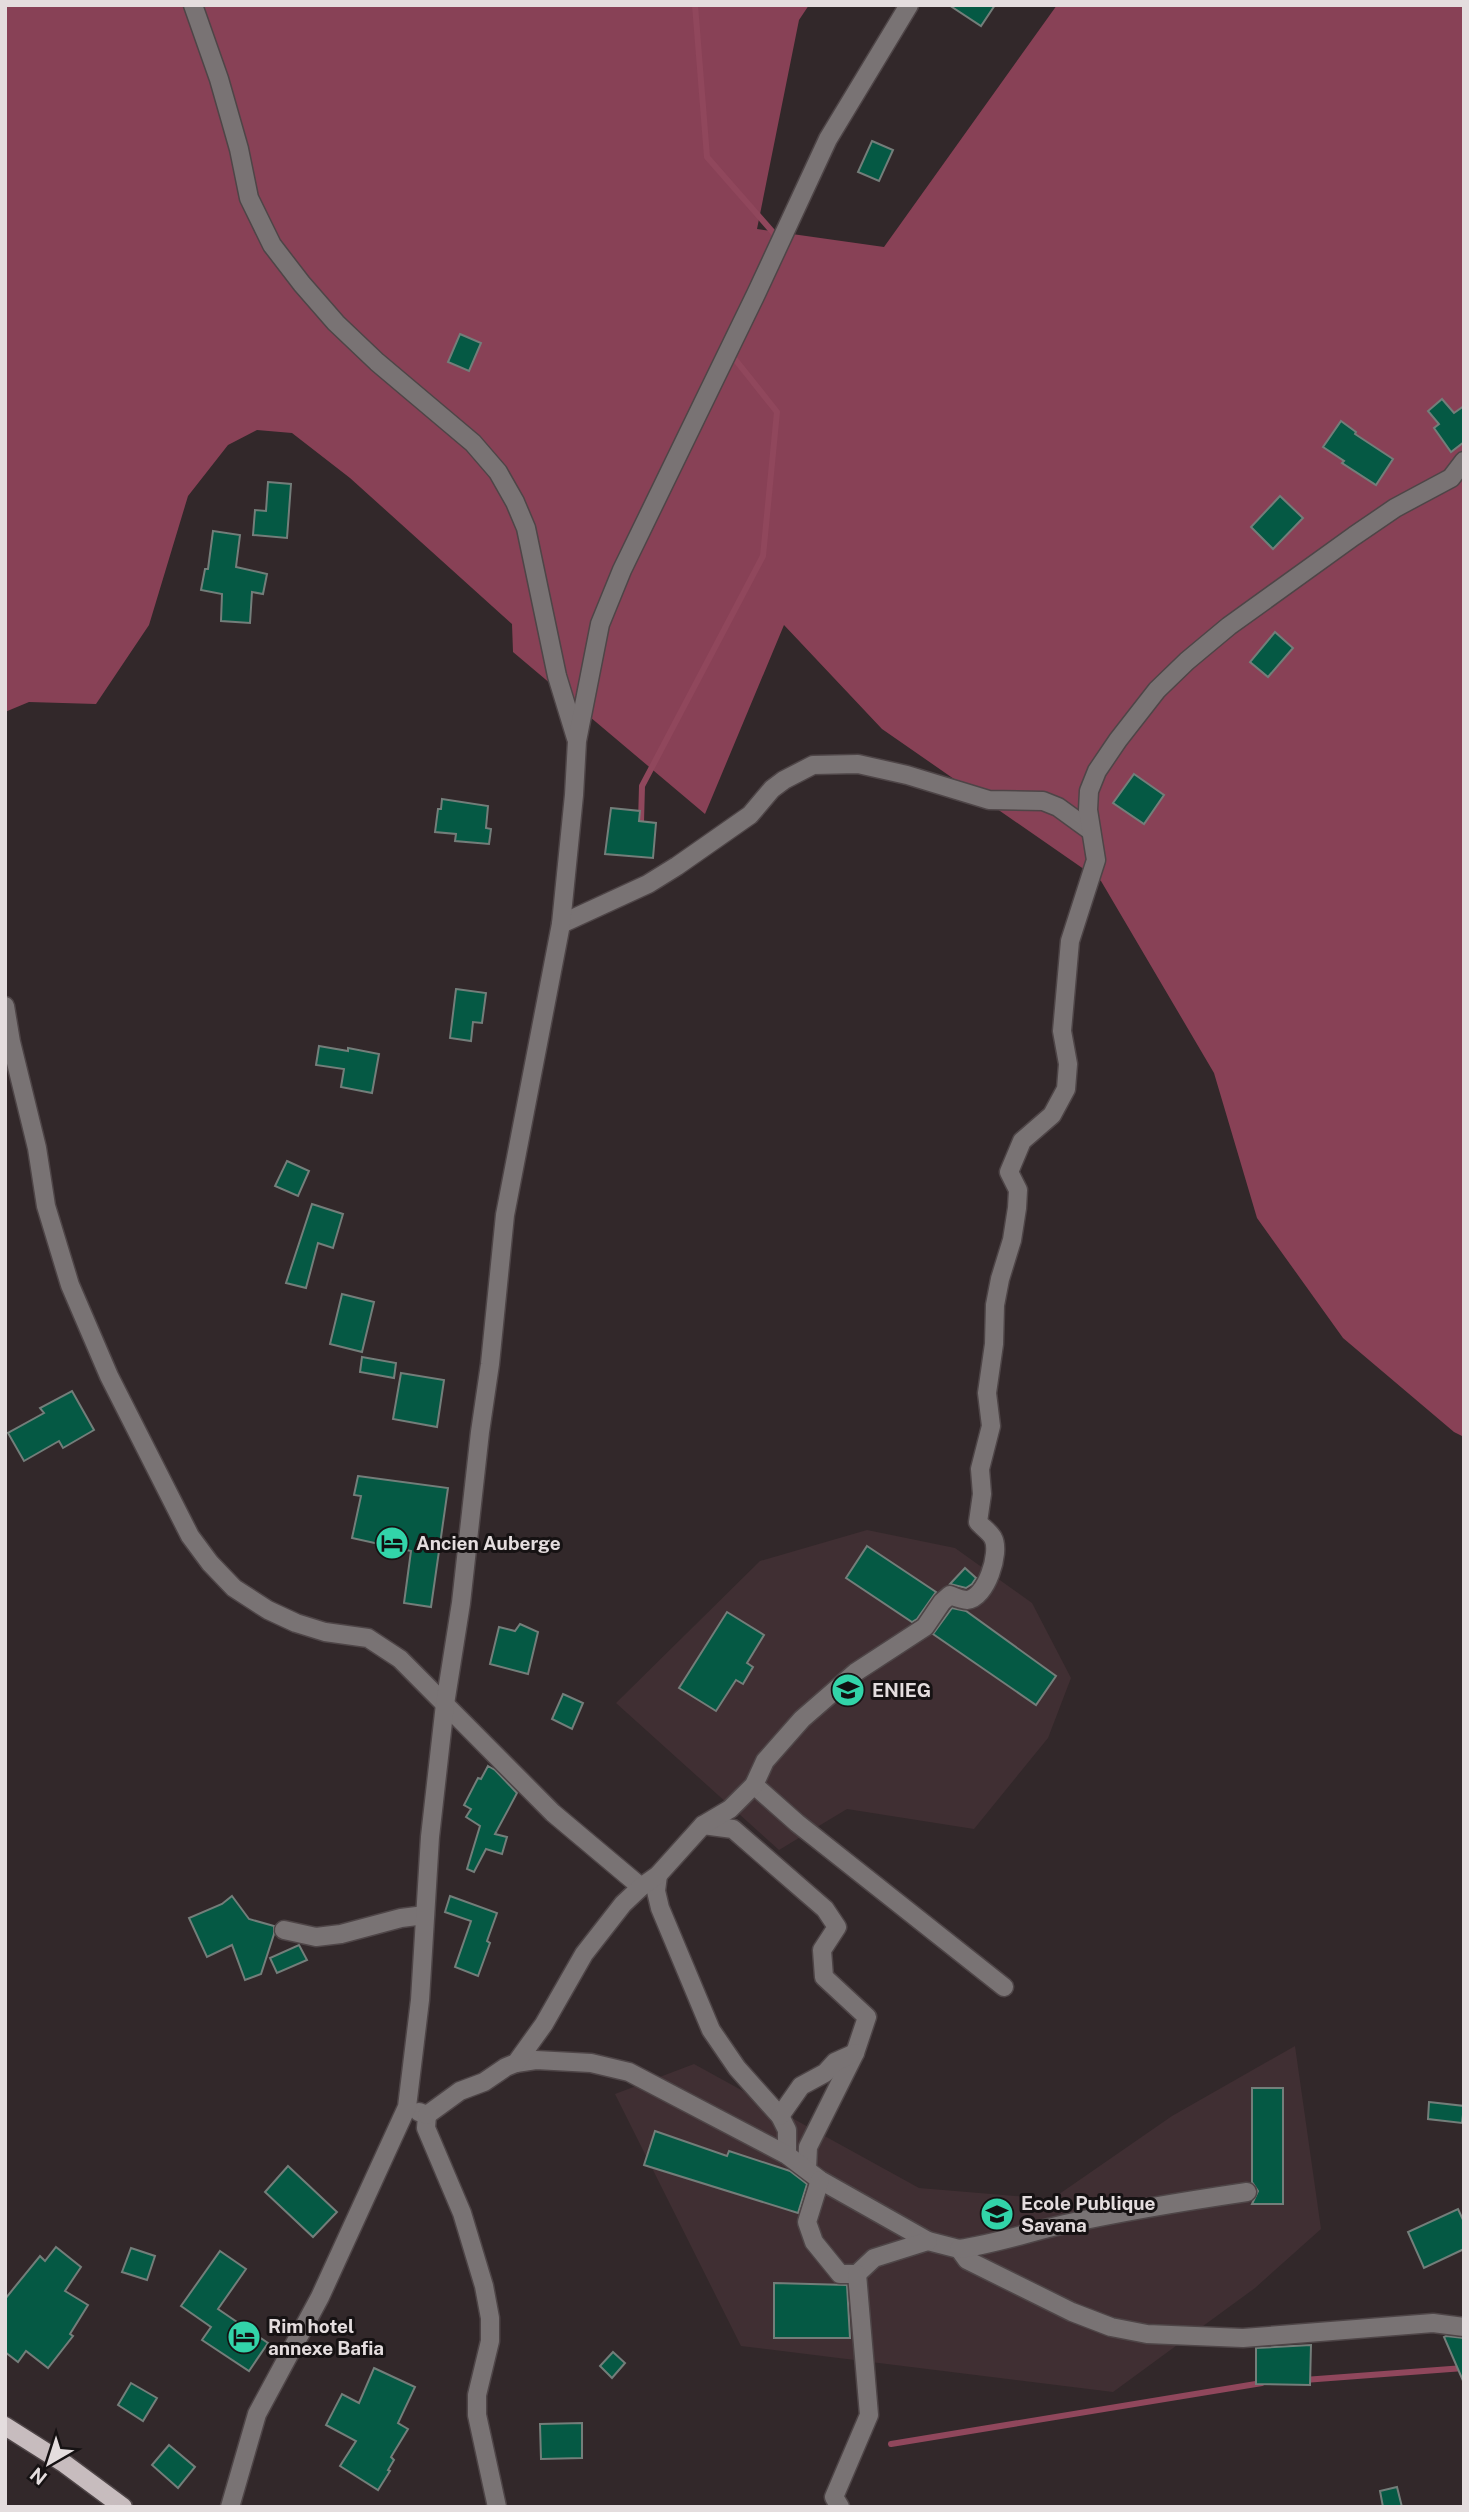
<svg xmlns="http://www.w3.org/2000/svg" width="1469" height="2512" font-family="'Public Sans',sans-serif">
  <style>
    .built { fill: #402f33 }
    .forest { fill: #884156 }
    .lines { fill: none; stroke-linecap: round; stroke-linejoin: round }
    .stream { stroke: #90475c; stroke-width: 6 }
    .building { fill: #055944; stroke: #737e7a; stroke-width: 2 }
    .minor-casing { stroke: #4e4547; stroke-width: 21 }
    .major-casing { stroke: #4e4547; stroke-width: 21 }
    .minor { stroke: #797374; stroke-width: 18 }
    .major { stroke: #c7bcbe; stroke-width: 18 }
    .labels { text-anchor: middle; stroke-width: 6; stroke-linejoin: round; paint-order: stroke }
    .poi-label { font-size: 19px; font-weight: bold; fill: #e4ddde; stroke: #161213; text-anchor: start }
  </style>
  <rect width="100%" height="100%" fill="#32282a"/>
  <g class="built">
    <path d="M 867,1530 L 955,1548 L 1032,1603 L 1071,1678 L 1048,1738 L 974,1829 L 847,1809 L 779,1850 L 616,1703 L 760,1561 Z"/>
    <path d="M 1295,2046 L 1321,2229 L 1255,2288 L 1113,2392 L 741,2346 L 615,2094 L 694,2064 L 919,2188 L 1052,2199 L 1172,2116 Z"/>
  </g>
  <path class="forest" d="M 5,5 L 809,5 L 799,20 L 757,229 L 884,247 L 1057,5 L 1464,5 L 1464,1437 L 1454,1432 L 1343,1338 L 1257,1218 L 1214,1073 L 1101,881 L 882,729 L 784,625 L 705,814 L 513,652 L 512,624 L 350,478 L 292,433 L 257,430 L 228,445 L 188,496 L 149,625 L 96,704 L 29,702 L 5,712 Z"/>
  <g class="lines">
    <g class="stream">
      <path d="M 695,5 L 707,157 L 778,238"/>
      <path d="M 641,822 L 642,786 L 763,556 L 777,412 L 730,353"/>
      <path d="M 1304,2380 L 1464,2368"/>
      <path d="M 891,2444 L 1262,2383"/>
    </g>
  </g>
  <g class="building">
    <path d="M 949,5 L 995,5 L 981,26 Z"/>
    <path d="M 872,141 L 893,150 L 879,181 L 858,172 Z"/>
    <path d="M 460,334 L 481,343 L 469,371 L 448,362 Z"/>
    <path d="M 1442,399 L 1454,413 L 1464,406 L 1464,442 L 1451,452 L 1434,428 L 1439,424 L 1428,411 Z"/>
    <path d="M 1341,421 L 1356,432 L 1355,434 L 1393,459 L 1376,485 L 1342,463 L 1344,461 L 1323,447 Z"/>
    <path d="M 268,482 L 291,484 L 287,538 L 253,535 L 255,510 L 266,511 Z"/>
    <path d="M 1280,496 L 1303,518 L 1273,549 L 1251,527 Z"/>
    <path d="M 213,531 L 240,535 L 236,567 L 267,574 L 263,594 L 252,592 L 250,623 L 221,621 L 222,594 L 201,590 L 205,569 L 208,569 Z"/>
    <path d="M 1275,632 L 1293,648 L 1268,677 L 1250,662 Z"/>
    <path d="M 1134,774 L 1164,795 L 1144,824 L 1113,803 Z"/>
    <path d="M 442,799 L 488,806 L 486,828 L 491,829 L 489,844 L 455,841 L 456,834 L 435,832 L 438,809 L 441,809 Z"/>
    <path d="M 611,808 L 640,811 L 639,821 L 656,823 L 653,858 L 605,854 Z"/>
    <path d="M 456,989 L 486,993 L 482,1023 L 473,1022 L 471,1041 L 450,1038 Z"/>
    <path d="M 319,1046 L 348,1051 L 348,1048 L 379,1054 L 372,1093 L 341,1087 L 344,1069 L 316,1065 Z"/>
    <path d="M 287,1161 L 309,1171 L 298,1196 L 275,1186 Z"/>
    <path d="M 312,1204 L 343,1214 L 333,1248 L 318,1243 L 306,1288 L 286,1283 Z"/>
    <path d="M 342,1294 L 374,1302 L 362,1352 L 330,1344 Z"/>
    <path d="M 362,1357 L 396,1363 L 394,1378 L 360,1372 Z"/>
    <path d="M 401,1373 L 444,1380 L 437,1427 L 393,1419 Z"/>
    <path d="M 72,1391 L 94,1430 L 63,1448 L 59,1441 L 24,1461 L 8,1433 L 44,1413 L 40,1408 Z"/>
    <path d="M 358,1476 L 448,1488 L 431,1607 L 404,1603 L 411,1551 L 352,1538 L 361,1496 L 354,1495 Z"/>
    <path d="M 867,1546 L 936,1592 L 917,1619 L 912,1622 L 846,1578 Z"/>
    <path d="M 965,1568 L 976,1578 L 972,1584 L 966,1588 L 950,1584 Z"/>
    <path d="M 952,1608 L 966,1611 L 1056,1676 L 1036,1705 L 933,1634 Z"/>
    <path d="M 727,1612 L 764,1635 L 747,1663 L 753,1667 L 743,1684 L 736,1680 L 716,1711 L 679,1688 Z"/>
    <path d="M 520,1624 L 538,1632 L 528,1674 L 490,1664 L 499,1627 L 515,1631 Z"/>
    <path d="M 563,1694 L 583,1703 L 572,1729 L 552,1719 Z"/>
    <path d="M 488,1766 L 495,1770 L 517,1793 L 495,1834 L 507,1837 L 502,1854 L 486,1849 L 474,1872 L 467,1869 L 480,1826 L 466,1817 L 471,1809 L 464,1805 L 478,1778 L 481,1779 Z"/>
    <path d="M 232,1896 L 249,1919 L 274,1926 L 274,1934 L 261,1974 L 245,1980 L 232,1945 L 207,1957 L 189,1918 L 222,1904 Z"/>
    <path d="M 450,1896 L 497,1913 L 487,1941 L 490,1943 L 478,1976 L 455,1967 L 471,1921 L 445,1912 Z"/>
    <path d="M 299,1945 L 307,1960 L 277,1973 L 270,1958 Z"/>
    <path d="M 1252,2088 L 1283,2088 L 1283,2204 L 1252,2204 L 1258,2191 L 1252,2182 Z"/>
    <path d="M 1429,2102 L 1464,2106 L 1462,2123 L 1428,2119 Z"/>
    <path d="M 655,2131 L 727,2156 L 729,2151 L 790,2171 L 807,2184 L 798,2213 L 644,2165 Z"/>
    <path d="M 288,2166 L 337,2212 L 313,2237 L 265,2192 Z"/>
    <path d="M 1458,2209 L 1464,2222 L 1464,2249 L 1424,2268 L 1408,2232 Z"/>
    <path d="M 56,2247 L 81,2267 L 65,2291 L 88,2305 L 70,2334 L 73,2336 L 48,2368 L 26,2351 L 18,2362 L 5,2352 L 5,2299 L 40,2256 L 45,2261 Z"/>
    <path d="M 131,2248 L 155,2256 L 147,2280 L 122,2272 Z"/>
    <path d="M 220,2251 L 246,2269 L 218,2309 L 268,2343 L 249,2371 L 202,2340 L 211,2327 L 181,2306 Z"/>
    <path d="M 774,2283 L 847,2285 L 850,2338 L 774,2338 Z"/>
    <path d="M 1446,2336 L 1464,2338 L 1464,2383 L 1444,2337 Z"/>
    <path d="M 1311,2345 L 1310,2385 L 1256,2384 L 1256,2348 Z"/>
    <path d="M 613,2352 L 625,2363 L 612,2378 L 600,2366 Z"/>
    <path d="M 374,2368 L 415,2387 L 398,2423 L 408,2429 L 391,2457 L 394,2460 L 388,2470 L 390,2471 L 378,2490 L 340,2466 L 356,2441 L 326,2425 L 342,2394 L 359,2403 Z"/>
    <path d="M 131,2383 L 157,2398 L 143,2421 L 118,2405 Z"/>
    <path d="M 582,2423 L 582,2458 L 541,2459 L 540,2424 Z"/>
    <path d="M 169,2445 L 195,2467 L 178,2488 L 152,2465 Z"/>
    <path d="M 1397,2487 L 1402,2507 L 1383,2507 L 1380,2491 Z"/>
  </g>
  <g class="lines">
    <defs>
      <g id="minor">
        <path d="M 193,5 L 219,79 L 239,149 L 249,198 L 272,245 L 302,284 L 336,323 L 377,362 L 473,443 L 498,472 L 515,502 L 526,528 L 557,676 L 576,738"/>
        <path d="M 561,924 L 648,884 L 677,866 L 750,815 L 772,789 L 784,780 L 813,765 L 858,764 L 907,775 L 989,800 L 1043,801 L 1058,807 L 1091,831"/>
        <path d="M 5,1006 L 11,1042 L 37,1148 L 46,1206 L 70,1285 L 109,1376 L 190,1536 L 210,1563 L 234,1588 L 268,1610 L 296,1623 L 325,1632 L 368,1638 L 400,1659 L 553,1813 L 641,1887"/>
        <path d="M 754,1785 L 797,1823 L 1004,1987"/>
        <path d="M 703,1825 L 733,1829 L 825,1909 L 837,1927 L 822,1950 L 824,1977 L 867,2017 L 855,2053 L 808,2147 L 807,2169"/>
        <path d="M 658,1875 L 656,1891 L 660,1908 L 711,2030 L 737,2068 L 780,2116 L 787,2130 L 787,2155"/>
        <path d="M 284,1930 L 316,1937 L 341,1934 L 401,1918 L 425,1915"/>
        <path d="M 516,2063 L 536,2060 L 591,2063 L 629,2072 L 787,2155 L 820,2180 L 928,2241 L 959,2249 L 967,2260 L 1072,2312 L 1111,2327 L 1147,2334 L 1243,2338 L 1433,2323 L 1464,2327"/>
        <path d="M 419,2112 L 427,2115 L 426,2128 L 462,2213 L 484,2286 L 490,2318 L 490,2341 L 477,2395 L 477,2415 L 497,2507"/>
        <path d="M 427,2115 L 460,2091 L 484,2082 L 506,2067 L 516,2063 L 544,2024 L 584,1954 L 623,1904 L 641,1887 L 658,1875 L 703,1825 L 730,1809 L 754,1785 L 765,1761 L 802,1719 L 856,1672 L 925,1627 L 942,1602 L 950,1595 C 955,1597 962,1600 967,1600 C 986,1599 1001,1552 993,1538 C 990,1532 982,1527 978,1522 L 982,1494 L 980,1469 L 991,1426 L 987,1393 L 994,1344 L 995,1305 L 1000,1279 L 1012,1240 L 1017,1208 L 1018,1190 L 1009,1172 L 1022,1141 L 1052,1115 L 1066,1089 L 1068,1064 L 1062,1031 L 1070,941 L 1096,860 L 1088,810 L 1089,791 L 1097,771 L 1118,740 L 1157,690 L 1187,661 L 1229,626 L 1354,536 L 1395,508 L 1451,478 L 1464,461"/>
        <path d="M 780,2116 L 801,2086 L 825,2073 L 835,2062 L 855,2053"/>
        <path d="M 820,2180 L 807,2222 L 814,2242 L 840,2274 L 857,2274 L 874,2258 L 928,2241"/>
        <path d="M 959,2249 C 995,2244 1030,2232 1065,2224 C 1125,2211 1186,2201 1247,2192"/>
        <path d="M 230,2507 L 257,2414 L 320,2297 L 407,2107 L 420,2000 L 430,1837 L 445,1704 L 461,1603 L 480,1432 L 490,1364 L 505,1215 L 561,924 L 574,795 L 577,741 L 600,624 L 622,570 L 756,294 L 828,139 L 909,5"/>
        <path d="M 840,2507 L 834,2497 L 869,2415 L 857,2274"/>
      </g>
      <path id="major" d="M 5,2426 L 65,2464 L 123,2507"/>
    </defs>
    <use href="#minor" class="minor-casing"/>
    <use href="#major" class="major-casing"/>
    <use href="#minor" class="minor"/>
    <use href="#major" class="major"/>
  </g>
  <defs>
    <symbol id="hotel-disc" viewBox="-11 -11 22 22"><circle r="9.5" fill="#32d4a9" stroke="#161213"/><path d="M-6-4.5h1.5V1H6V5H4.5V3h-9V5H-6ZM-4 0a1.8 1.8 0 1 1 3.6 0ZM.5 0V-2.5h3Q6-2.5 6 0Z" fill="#111"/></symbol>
    <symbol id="university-disc" viewBox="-11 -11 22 22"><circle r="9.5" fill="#32d4a9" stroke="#161213"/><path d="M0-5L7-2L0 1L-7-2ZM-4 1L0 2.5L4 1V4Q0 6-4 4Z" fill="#111"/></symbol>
    <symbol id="school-disc" viewBox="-11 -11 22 22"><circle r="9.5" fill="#32d4a9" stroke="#161213"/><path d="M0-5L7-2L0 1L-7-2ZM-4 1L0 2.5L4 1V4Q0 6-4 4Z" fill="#111"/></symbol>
  </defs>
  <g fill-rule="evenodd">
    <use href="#hotel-disc" x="373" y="1524" width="38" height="38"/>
    <use href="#university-disc" x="829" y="1671" width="38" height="38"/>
    <use href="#school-disc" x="978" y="2195" width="38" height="38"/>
    <use href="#hotel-disc" x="225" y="2318" width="38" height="38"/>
  </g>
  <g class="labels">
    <g class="poi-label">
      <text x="416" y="1550">Ancien Auberge</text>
      <text x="872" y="1697">ENIEG</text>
      <text x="1021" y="2210">Ecole Publique<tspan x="1021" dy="22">Savana</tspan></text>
      <text x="268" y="2333">Rim hotel<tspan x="268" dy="22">annexe Bafia</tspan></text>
    </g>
  </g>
  <rect width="1469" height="2512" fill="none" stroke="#e4ddde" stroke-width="14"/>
  <g transform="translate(49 2463) rotate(219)" stroke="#161213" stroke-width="5" paint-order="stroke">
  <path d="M0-5L12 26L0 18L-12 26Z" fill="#e4ddde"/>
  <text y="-10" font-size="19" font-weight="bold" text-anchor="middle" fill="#e4ddde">N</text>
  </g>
</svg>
